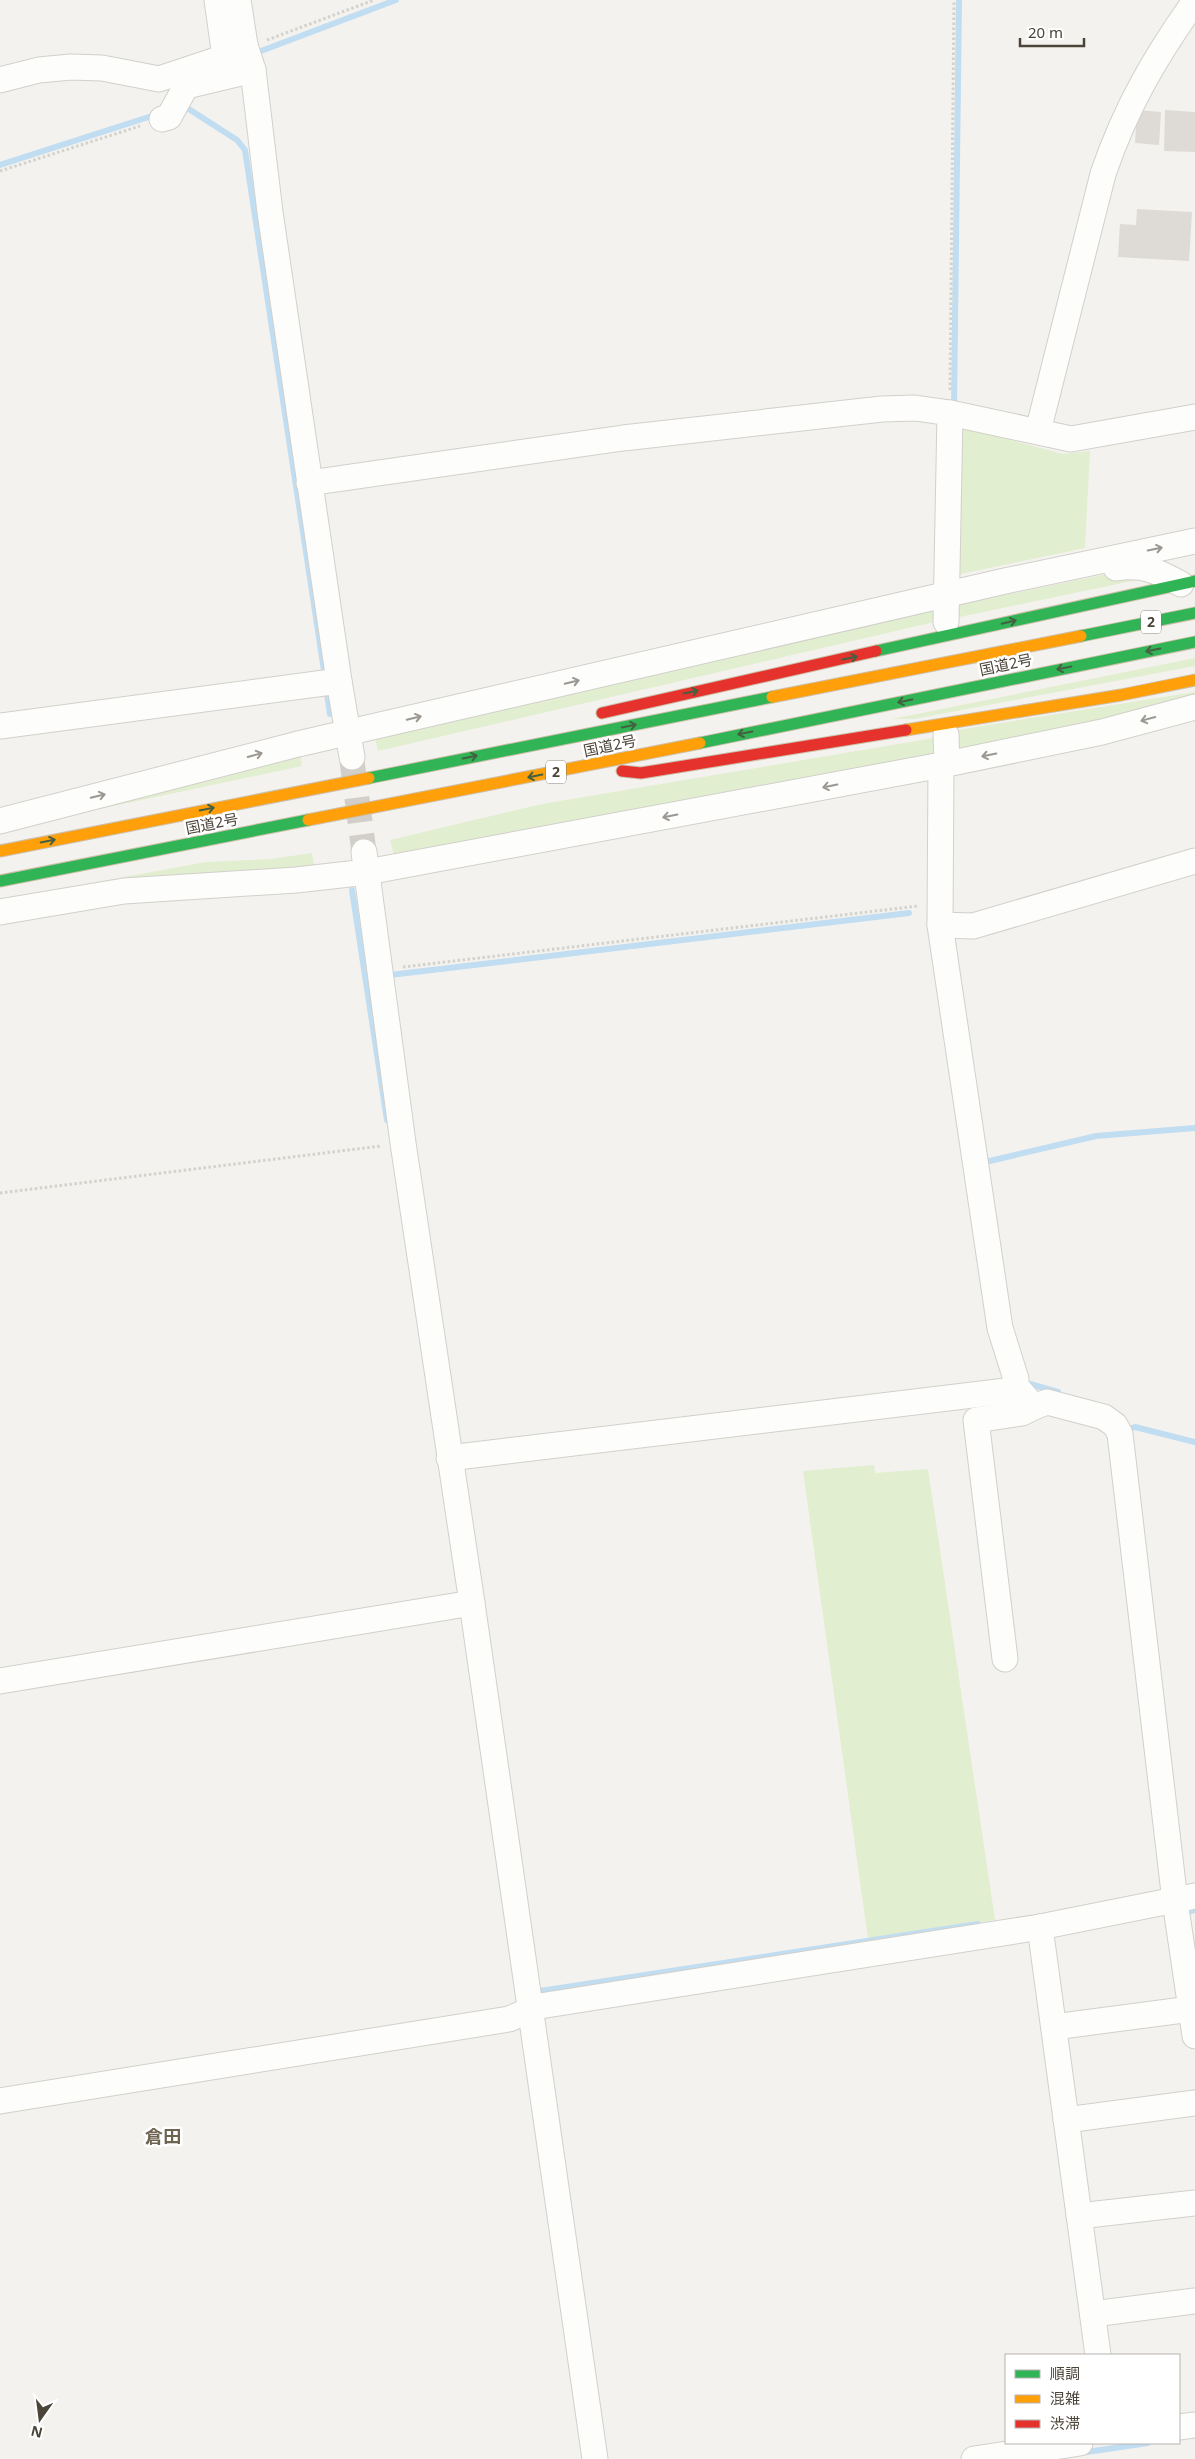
<svg xmlns="http://www.w3.org/2000/svg" width="1195" height="2459" font-family="'Noto Sans','Noto Sans JP',sans-serif">
  <style>
    .green { fill: #e1eecf }
    .lines { fill: none; stroke-linecap: round; stroke-linejoin: round }
    .stream { stroke: #c0ddf1; stroke-width: 6 }
    .building { fill: #dedbd6 }
    .street-tunnel { stroke: #d2cfca; stroke-width: 25; stroke-dasharray: 25 12; stroke-linecap: butt }
    .street-casing { stroke: #d2d0cb; stroke-width: 27 }
    .fast-casing { stroke: #ccbfa9; stroke-width: 13 }
    .slow-casing { stroke: #ccbfa9; stroke-width: 13 }
    .jam-casing { stroke: #ccbfa9; stroke-width: 13 }
    .path { stroke: #d3d2cc; stroke-width: 3; stroke-dasharray: 2.5 2.5; stroke-linecap: butt }
    .street { stroke: #fdfdfc; stroke-width: 25 }
    .fast { stroke: #30b455; stroke-width: 11 }
    .slow { stroke: #ff9f0a; stroke-width: 11 }
    .jam { stroke: #e5322d; stroke-width: 11 }
    .oneway { stroke: #9b9791 }
    .oneway2 { stroke: #446040 }
    .labels { text-anchor: middle; stroke-width: 5; stroke-linejoin: round; paint-order: stroke }
    .shield { fill: #fff; stroke: #817c74; stroke-width: 1 }
    .shield-label { font-size: 14px; font-weight: bold; fill: #4b4439 }
    .street-label { font-size: 15px; fill: #4b4439; stroke: #fff }
    .quarter-label { font-size: 18px; font-weight: bold; fill: #6e6250; stroke: #fff }
  </style>
  <rect width="100%" height="100%" fill="#f4f2ee"/>
  <g class="green">
    <path d="M 966,428 L 1063,454 L 1090,451 L 1085,548 L 956,575 L 958,429 Z"/>
    <path d="M 1131,569 L 1142,579 L 950,619 L 956,605 Z"/>
    <path d="M 934,608 L 939,621 L 378,751 L 374,734 Z"/>
    <path d="M 1195,658 L 1195,666 L 914,719 L 892,719 Z"/>
    <path d="M 1195,692 L 1195,697 L 1113,720 L 962,748 L 955,747 L 951,731 Z"/>
    <path d="M 940,737 L 935,759 L 395,860 L 390,840 L 542,804 Z"/>
    <path d="M 300,752 L 302,766 L 90,811 Z"/>
    <path d="M 312,853 L 315,872 L 95,885 L 97,882 L 206,862 L 271,859 Z"/>
    <path d="M 874,1465 L 875,1473 L 928,1469 L 995,1920 L 868,1939 L 803,1471 Z"/>
  </g>
  <g class="lines">
    <g class="stream">
      <path d="M 253,54 L 396,0"/>
      <path d="M 181,104 L 237,140 L 245,150 L 325,677"/>
      <path d="M 0,165 L 158,114"/>
      <path d="M 954,406 L 959,0"/>
      <path d="M 326,687 L 330,714"/>
      <path d="M 352,890 L 387,1120"/>
      <path d="M 390,975 L 909,913"/>
      <path d="M 981,1163 L 1096,1136 L 1195,1128"/>
      <path d="M 1026,1388 L 1030,1384 L 1058,1392"/>
      <path d="M 1129,1429 L 1135,1427 L 1195,1442"/>
      <path d="M 1188,1912 L 1195,1910"/>
      <path d="M 540,1991 L 978,1924"/>
      <path d="M 1080,2453 L 1148,2443"/>
    </g>
  </g>
  <g class="building">
    <path d="M 1137,110 L 1161,112 L 1159,145 L 1135,143 Z"/>
    <path d="M 1165,110 L 1195,112 L 1195,152 L 1164,151 Z"/>
    <path d="M 1137,209 L 1192,212 L 1189,261 L 1118,257 L 1120,224 L 1136,225 Z"/>
  </g>
  <g class="lines">
    <path class="street-tunnel" d="M 352,761 L 364,852"/>
    <defs>
      <g id="street">
        <path d="M 217,0 L 224,50"/>
        <path d="M 0,80 L 39,70 L 71,67 L 102,68 L 159,79 L 225,57 L 224,50 L 245,45"/>
        <path d="M 162,119 L 169,117 L 186,86 L 253,70"/>
        <path d="M 1038,431 L 1103,174 C 1125,109 1155,57 1195,1"/>
        <path d="M 309,483 L 623,438 L 882,409 L 915,408 L 950,413 L 1071,439 L 1195,417"/>
        <path d="M 1116,568 C 1142,563 1159,572 1181,584"/>
        <path d="M 946,622 L 950,413"/>
        <path d="M 339,681 L 352,757"/>
        <path d="M 0,726 L 339,681 L 270,212 L 253,70 L 245,45 L 238,0"/>
        <path d="M 946,735 L 947,764"/>
        <path d="M 941,765 L 940,925 L 1000,1328 L 1016,1379 L 1015,1385"/>
        <path d="M 0,821 L 298,744 L 1005,581 L 1195,541"/>
        <path d="M 364,852 L 403,1143 L 472,1603 L 595,2459"/>
        <path d="M 0,912 L 124,891 L 296,880 L 367,872 L 947,764 L 1102,732 L 1195,707"/>
        <path d="M 940,925 L 973,926 L 1195,861"/>
        <path d="M 1015,1385 L 1034,1407 L 1047,1402 L 1104,1417 L 1115,1425 L 1120,1434 L 1175,1901 L 1195,2036"/>
        <path d="M 449,1458 L 1006,1391 L 1015,1385"/>
        <path d="M 1005,1659 L 976,1420 L 1022,1413 L 1034,1407"/>
        <path d="M 0,1681 L 472,1603"/>
        <path d="M 1040,1927 L 1098,2355"/>
        <path d="M 1054,2027 L 1191,2009"/>
        <path d="M 0,2101 L 509,2019 L 540,2006 L 1040,1927 L 1195,1896"/>
        <path d="M 1066,2120 L 1195,2103"/>
        <path d="M 1079,2216 L 1195,2203"/>
        <path d="M 1093,2314 L 1195,2301"/>
        <path d="M 1179,2427 L 1195,2425"/>
        <path d="M 974,2459 L 1080,2443"/>
      </g>
      <g id="fast">
        <path d="M 1081,636 L 1195,613"/>
        <path d="M 876,651 L 1195,581"/>
        <path d="M 700,743 L 1195,642"/>
        <path d="M 369,778 L 772,697"/>
        <path d="M 0,881 L 308,820"/>
      </g>
      <g id="slow">
        <path d="M 772,697 L 1081,636"/>
        <path d="M 906,730 L 1121,695 L 1195,680"/>
        <path d="M 308,820 L 700,743"/>
        <path d="M 0,851 L 369,778"/>
      </g>
      <g id="jam">
        <path d="M 602,713 L 876,651"/>
        <path d="M 622,771 L 641,773 L 906,730"/>
      </g>
    </defs>
    <use href="#street" class="street-casing"/>
    <use href="#fast" class="fast-casing"/>
    <use href="#slow" class="slow-casing"/>
    <use href="#jam" class="jam-casing"/>
    <g class="path">
      <path d="M 267,40 L 374,0"/>
      <path d="M 0,171 L 140,126"/>
      <path d="M 950,390 L 954,0"/>
      <path d="M 403,967 L 918,906"/>
      <path d="M 0,1193 L 381,1146"/>
    </g>
    <use href="#street" class="street"/>
    <use href="#fast" class="fast"/>
    <use href="#slow" class="slow"/>
    <use href="#jam" class="jam"/>
  </g>
  <defs><path id="oneway-shaft" d="M-6 0H5M1.5-3L5.5 0L1.5 3" fill="none" stroke-width="1.6" stroke-linecap="round" stroke-linejoin="round" transform="scale(1.25)"/></defs>
  <g class="oneway">
    <use href="#oneway-shaft" transform="translate(1155 549) rotate(-12)"/>
    <use href="#oneway-shaft" transform="translate(572 682) rotate(-13)"/>
    <use href="#oneway-shaft" transform="translate(414 718) rotate(-13)"/>
    <use href="#oneway-shaft" transform="translate(1148 719) rotate(165)"/>
    <use href="#oneway-shaft" transform="translate(255 755) rotate(-15)"/>
    <use href="#oneway-shaft" transform="translate(989 755) rotate(168)"/>
    <use href="#oneway-shaft" transform="translate(830 786) rotate(169)"/>
    <use href="#oneway-shaft" transform="translate(98 796) rotate(-14)"/>
    <use href="#oneway-shaft" transform="translate(670 816) rotate(169)"/>
  </g>
  <g class="oneway2">
    <use href="#oneway-shaft" transform="translate(1009 622) rotate(-13)"/>
    <use href="#oneway-shaft" transform="translate(1153 650) rotate(169)"/>
    <use href="#oneway-shaft" transform="translate(850 658) rotate(-12)"/>
    <use href="#oneway-shaft" transform="translate(1064 668) rotate(168)"/>
    <use href="#oneway-shaft" transform="translate(691 692) rotate(-12)"/>
    <use href="#oneway-shaft" transform="translate(905 701) rotate(168)"/>
    <use href="#oneway-shaft" transform="translate(629 726) rotate(-11)"/>
    <use href="#oneway-shaft" transform="translate(745 733) rotate(168)"/>
    <use href="#oneway-shaft" transform="translate(470 757) rotate(-11)"/>
    <use href="#oneway-shaft" transform="translate(535 776) rotate(169)"/>
    <use href="#oneway-shaft" transform="translate(207 809) rotate(-11)"/>
    <use href="#oneway-shaft" transform="translate(48 841) rotate(-11)"/>
  </g>
  <g class="labels">
    <g class="shield">
      <rect x="1141" y="610.5" width="20" height="23" rx="4"/>
      <rect x="546" y="760.5" width="20" height="23" rx="4"/>
    </g>
    <g class="shield-label">
      <text x="1151" y="627">2</text>
      <text x="556" y="777">2</text>
    </g>
    <g class="street-label">
      <text transform="translate(1006 665) rotate(-12)" y="5">国道2号</text>
      <text transform="translate(610 746) rotate(-12)" y="5">国道2号</text>
      <text transform="translate(212 824) rotate(-11)" y="5">国道2号</text>
    </g>
    <g class="quarter-label">
      <text x="163" y="2143">倉田</text>
    </g>
  </g>
  <rect x="1005" y="2354" width="175" height="90" fill="#ffffff" stroke="#b7b4b0"/>
  <rect x="1015" y="2370" width="25" height="8" fill="#30b455" stroke="#b7b4b0"/>
  <text x="1050" y="2379" font-size="15" fill="#4b4439">順調</text>
  <rect x="1015" y="2395" width="25" height="8" fill="#ff9f0a" stroke="#b7b4b0"/>
  <text x="1050" y="2404" font-size="15" fill="#4b4439">混雑</text>
  <rect x="1015" y="2420" width="25" height="8" fill="#e5322d" stroke="#b7b4b0"/>
  <text x="1050" y="2429" font-size="15" fill="#4b4439">渋滞</text>
  <g transform="translate(40 2419) rotate(194)" stroke="#ffffff" stroke-width="4" paint-order="stroke">
  <path d="M0-4L9 19L0 12L-9 19Z" fill="#4b4439"/>
  <text y="-8" font-size="14" font-weight="bold" text-anchor="middle" fill="#4b4439">N</text>
  </g>
  <path d="M1020 38v8h64v-8" fill="none" stroke="#4b4439" stroke-width="2.5"/>
  <text x="1028" y="38" font-size="15" fill="#4b4439" stroke="#ffffff" stroke-width="4" paint-order="stroke">20 m</text>
</svg>
